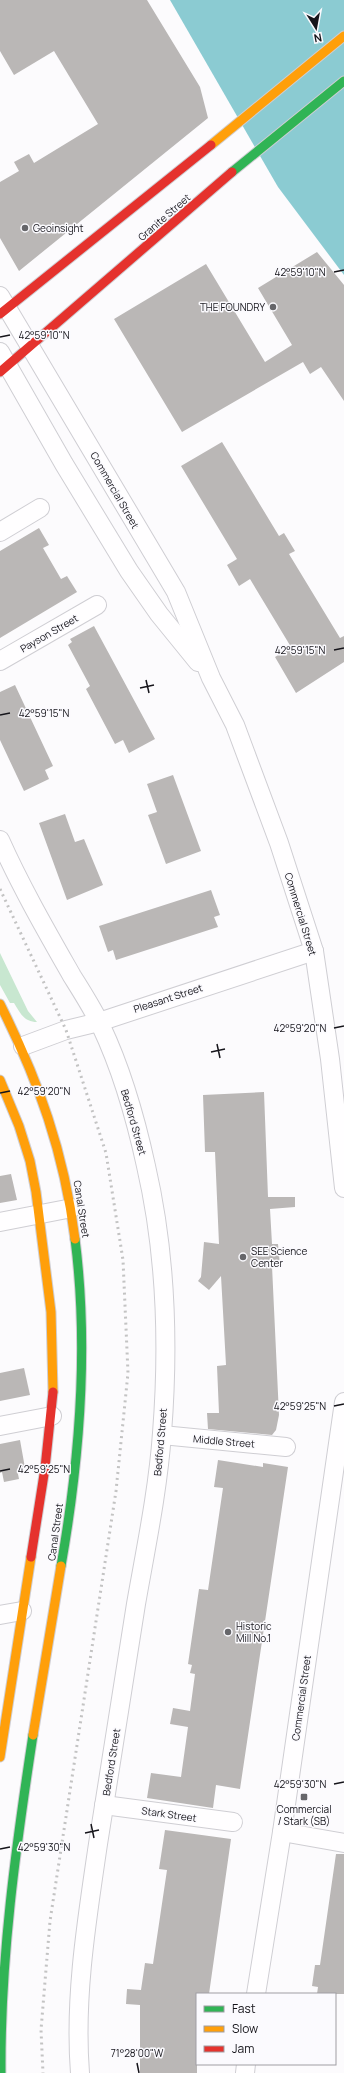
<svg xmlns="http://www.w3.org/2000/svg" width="344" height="2073" font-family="Manrope,sans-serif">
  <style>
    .green { fill: #c8e7d0 }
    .water { fill: #8bcbd2 }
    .building { fill: #bab7b6 }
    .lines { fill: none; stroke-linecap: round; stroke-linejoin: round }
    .street-casing { stroke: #cfced3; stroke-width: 20 }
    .fast-casing { stroke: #cfced3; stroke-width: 11 }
    .slow-casing { stroke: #cfced3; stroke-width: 11 }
    .jam-casing { stroke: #cfced3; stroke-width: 11 }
    .street { stroke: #fffeff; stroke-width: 18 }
    .fast { stroke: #30b455; stroke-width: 9 }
    .slow { stroke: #ff9f0a; stroke-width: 9 }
    .jam { stroke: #e5322d; stroke-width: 9 }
    .rail { stroke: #c3c3c3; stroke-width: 3; stroke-dasharray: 2 4; stroke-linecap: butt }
    .ticks { fill: none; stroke: #16151b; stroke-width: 1.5 }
    .poi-dot { fill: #66666a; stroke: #fbfafe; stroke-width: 1.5 }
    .labels { text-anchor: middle; stroke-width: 3; stroke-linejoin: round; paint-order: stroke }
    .street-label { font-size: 10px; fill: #16151b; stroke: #fbfafe }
    .poi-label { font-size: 10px; fill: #16151b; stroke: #fbfafe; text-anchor: start }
    .ticks-label { font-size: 10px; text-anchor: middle; fill: #16151b; stroke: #fbfafe; stroke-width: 3; stroke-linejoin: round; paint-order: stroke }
  </style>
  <rect width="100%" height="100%" fill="#fcfbfd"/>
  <path class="green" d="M 0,953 L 28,1011 L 37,1022 C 24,1022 20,1013 14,1003 L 10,1003 L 0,985 Z"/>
  <path class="water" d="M 170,0 L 344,0 L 344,275 L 278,187 Z"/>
  <g class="building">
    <path d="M 0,0 L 147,0 L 200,87 L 208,118 L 19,271 L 0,238 L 0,182 L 19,171 L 14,162 L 29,154 L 34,163 L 98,124 L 54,51 L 14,75 L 0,51 Z"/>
    <path d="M 317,252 L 344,285 L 344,401 L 321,367 L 310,374 L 303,362 L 182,432 L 114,319 L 206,264 L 265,362 L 292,345 L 258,288 Z"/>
    <path d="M 222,442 L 279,536 L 284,533 L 295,551 L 289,554 L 340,638 L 344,636 L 344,662 L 296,693 L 275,657 L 291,647 L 250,579 L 239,586 L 227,565 L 237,559 L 181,466 Z"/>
    <path d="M 39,528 L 49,545 L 43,548 L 61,579 L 67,576 L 77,592 L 0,638 L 0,551 Z"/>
    <path d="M 94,626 L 155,739 L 129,753 L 123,740 L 115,744 L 86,689 L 90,686 L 68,645 L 72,642 L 70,639 Z"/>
    <path d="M 15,685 L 53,766 L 45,770 L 49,779 L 24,791 L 0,740 L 0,692 Z"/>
    <path d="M 173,775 L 201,851 L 166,864 L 148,815 L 157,812 L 147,784 Z"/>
    <path d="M 65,814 L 75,842 L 84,839 L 103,885 L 67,900 L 39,823 Z"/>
    <path d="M 211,890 L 220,915 L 214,917 L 218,927 L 116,960 L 113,950 L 108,952 L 99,926 Z"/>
    <path d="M 264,1092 L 268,1197 L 295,1197 L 295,1207 L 270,1209 L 272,1244 L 278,1244 L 280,1266 L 272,1266 L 279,1415 L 276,1430 L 272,1435 L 208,1429 L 207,1413 L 219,1413 L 217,1366 L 226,1365 L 221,1276 L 209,1290 L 198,1281 L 201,1277 L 204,1242 L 219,1244 L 215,1152 L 205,1152 L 203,1095 Z"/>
    <path d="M 11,1174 L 17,1200 L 0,1203 L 0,1176 Z"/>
    <path d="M 24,1368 L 30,1395 L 0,1401 L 0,1373 Z"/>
    <path d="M 20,1440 L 25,1468 L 17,1469 L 19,1479 L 4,1482 L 2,1472 L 0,1473 L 0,1444 Z"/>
    <path d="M 218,1460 L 263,1467 L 263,1463 L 288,1467 L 240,1789 L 216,1785 L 213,1808 L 147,1798 L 151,1773 L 181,1777 L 188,1727 L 170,1724 L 173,1708 L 190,1711 L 195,1674 L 190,1673 L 192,1665 L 188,1664 L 199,1589 L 208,1590 L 223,1488 L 214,1487 Z"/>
    <path d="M 165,1830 L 231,1839 L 209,1994 L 197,1994 L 197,2073 L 140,2073 L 140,2005 L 126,2004 L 127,1989 L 141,1990 L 145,1963 L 153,1964 L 167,1870 L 159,1869 Z"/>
    <path d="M 336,1854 L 344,1854 L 344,1994 L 317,1994 L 318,1987 L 312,1986 L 315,1965 L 320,1965 Z"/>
  </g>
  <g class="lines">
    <defs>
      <g id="street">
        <path d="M 0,296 L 176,592 L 211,678 L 235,725 L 279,843 L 314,951 L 330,1059 L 344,1188"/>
        <path d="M 0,352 L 64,464 L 129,571 L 159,614 L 198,662"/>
        <path d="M 0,532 L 40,508"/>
        <path d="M 0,661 L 97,605"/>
        <path d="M 0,840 C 21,887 47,932 72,976 C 82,992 93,1009 101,1026 C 121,1068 136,1120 146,1166 C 166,1253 169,1344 162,1433 C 158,1490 146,1547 136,1604 C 123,1684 110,1764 98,1844 C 87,1919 74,1997 80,2073"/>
        <path d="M 23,1046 L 66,1030 L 99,1022 L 314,951"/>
        <path d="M 0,1222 L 72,1208"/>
        <path d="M 0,1426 L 52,1416"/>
        <path d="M 162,1435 L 286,1447"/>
        <path d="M 0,1615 L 22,1611"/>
        <path d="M 104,1805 L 233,1822"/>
        <path d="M 282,1832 L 344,1843"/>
        <path d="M 256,1994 L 282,1832 L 344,1402"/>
        <path d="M 245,2073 L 246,2064"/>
      </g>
      <g id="fast">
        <path d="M 232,172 L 344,81"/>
        <path d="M 61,1566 C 80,1458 89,1348 75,1239"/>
        <path d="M 1,2073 C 0,1960 16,1846 33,1735"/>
      </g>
      <g id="slow">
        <path d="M 211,145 L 344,36"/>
        <path d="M 0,1004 C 39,1082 64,1152 75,1239"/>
        <path d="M 0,1080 L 19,1126 L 30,1161 L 36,1192 L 51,1312 L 53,1392"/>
        <path d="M 33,1735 L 61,1566"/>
        <path d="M 0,1757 L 31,1557"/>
      </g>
      <g id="jam">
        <path d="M 0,314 L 211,145"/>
        <path d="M 0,372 L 232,172"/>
        <path d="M 31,1557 L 45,1468 L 53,1392"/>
      </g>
    </defs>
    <use href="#street" class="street-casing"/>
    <use href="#fast" class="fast-casing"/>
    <use href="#slow" class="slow-casing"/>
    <use href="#jam" class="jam-casing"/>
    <use href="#street" class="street"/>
    <use href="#fast" class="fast"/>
    <use href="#slow" class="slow"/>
    <use href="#jam" class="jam"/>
    <path class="rail" d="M 0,889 L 66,1030 L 106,1153 L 123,1260 L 128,1373 L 116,1491 L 50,1921 L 41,2030 L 43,2073"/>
  </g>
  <path class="ticks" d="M 334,272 L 344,270M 0,337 L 10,335M 334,650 L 344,648M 146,680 L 149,693M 140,688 L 154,685M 0,715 L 10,713M 334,1028 L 344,1026M 217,1044 L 220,1058M 211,1052 L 225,1049M 0,1093 L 10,1091M 334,1406 L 344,1404M 0,1471 L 10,1469M 334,1784 L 344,1782M 91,1824 L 94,1838M 85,1833 L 99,1830M 0,1849 L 10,1847M 137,2063 L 139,2073"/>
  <g class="poi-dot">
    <circle cx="25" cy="228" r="4"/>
    <circle cx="273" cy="307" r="4"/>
    <circle cx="243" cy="1257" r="4"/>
    <circle cx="228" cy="1632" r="4"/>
    <rect x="300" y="1793" width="8" height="8" rx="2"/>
  </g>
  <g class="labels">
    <g class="street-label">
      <text transform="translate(164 217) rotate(-41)" y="4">Granite Street</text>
      <text transform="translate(115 490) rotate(60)" y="4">Commercial Street</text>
      <text transform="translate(49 633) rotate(-30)" y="4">Payson Street</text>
      <text transform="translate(301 914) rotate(73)" y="4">Commercial Street</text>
      <text transform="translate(168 998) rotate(-18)" y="4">Pleasant Street</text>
      <text transform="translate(134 1122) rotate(74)" y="4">Bedford Street</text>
      <text transform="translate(82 1209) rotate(81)" y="4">Canal Street</text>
      <text transform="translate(224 1441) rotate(5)" y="4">Middle Street</text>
      <text transform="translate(160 1442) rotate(-85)" y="4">Bedford Street</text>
      <text transform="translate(55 1532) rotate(-82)" y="4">Canal Street</text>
      <text transform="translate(301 1698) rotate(-82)" y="4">Commercial Street</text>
      <text transform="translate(111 1762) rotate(-81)" y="4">Bedford Street</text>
      <text transform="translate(169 1814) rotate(8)" y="4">Stark Street</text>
    </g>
    <g class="poi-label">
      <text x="33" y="232">Geoinsight</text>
      <text x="265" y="311" text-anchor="end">THE FOUNDRY</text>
      <text x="251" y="1255">SEE Science<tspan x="251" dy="12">Center</tspan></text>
      <text x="236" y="1630">Historic<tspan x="236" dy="12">Mill No.1</tspan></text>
      <text x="304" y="1813" text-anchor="middle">Commercial<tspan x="304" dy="12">/ Stark (SB)</tspan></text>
    </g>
  </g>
  <g class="ticks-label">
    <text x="300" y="276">42°59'10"N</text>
    <text x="44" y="339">42°59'10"N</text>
    <text x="300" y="654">42°59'15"N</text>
    <text x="44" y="717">42°59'15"N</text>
    <text x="300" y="1032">42°59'20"N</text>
    <text x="44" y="1095">42°59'20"N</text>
    <text x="300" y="1410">42°59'25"N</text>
    <text x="44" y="1473">42°59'25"N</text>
    <text x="300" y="1788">42°59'30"N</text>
    <text x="44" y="1851">42°59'30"N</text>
    <text x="137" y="2057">71°28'00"W</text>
  </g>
  <rect x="196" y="1993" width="140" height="72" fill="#fbfafe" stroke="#9f9ea3"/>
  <rect x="204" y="2006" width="20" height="6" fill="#30b455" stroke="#9f9ea3"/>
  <text x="232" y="2013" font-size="12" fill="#16151b">Fast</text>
  <rect x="204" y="2026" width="20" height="6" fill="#ff9f0a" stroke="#9f9ea3"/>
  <text x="232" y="2033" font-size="12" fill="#16151b">Slow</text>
  <rect x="204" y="2046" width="20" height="6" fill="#e5322d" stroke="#9f9ea3"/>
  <text x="232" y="2053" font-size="12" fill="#16151b">Jam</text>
  <g transform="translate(316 28) rotate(169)" stroke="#fbfafe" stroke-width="3" paint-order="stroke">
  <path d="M0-3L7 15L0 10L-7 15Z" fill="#16151b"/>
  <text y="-6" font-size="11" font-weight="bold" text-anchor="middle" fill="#16151b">N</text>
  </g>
</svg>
